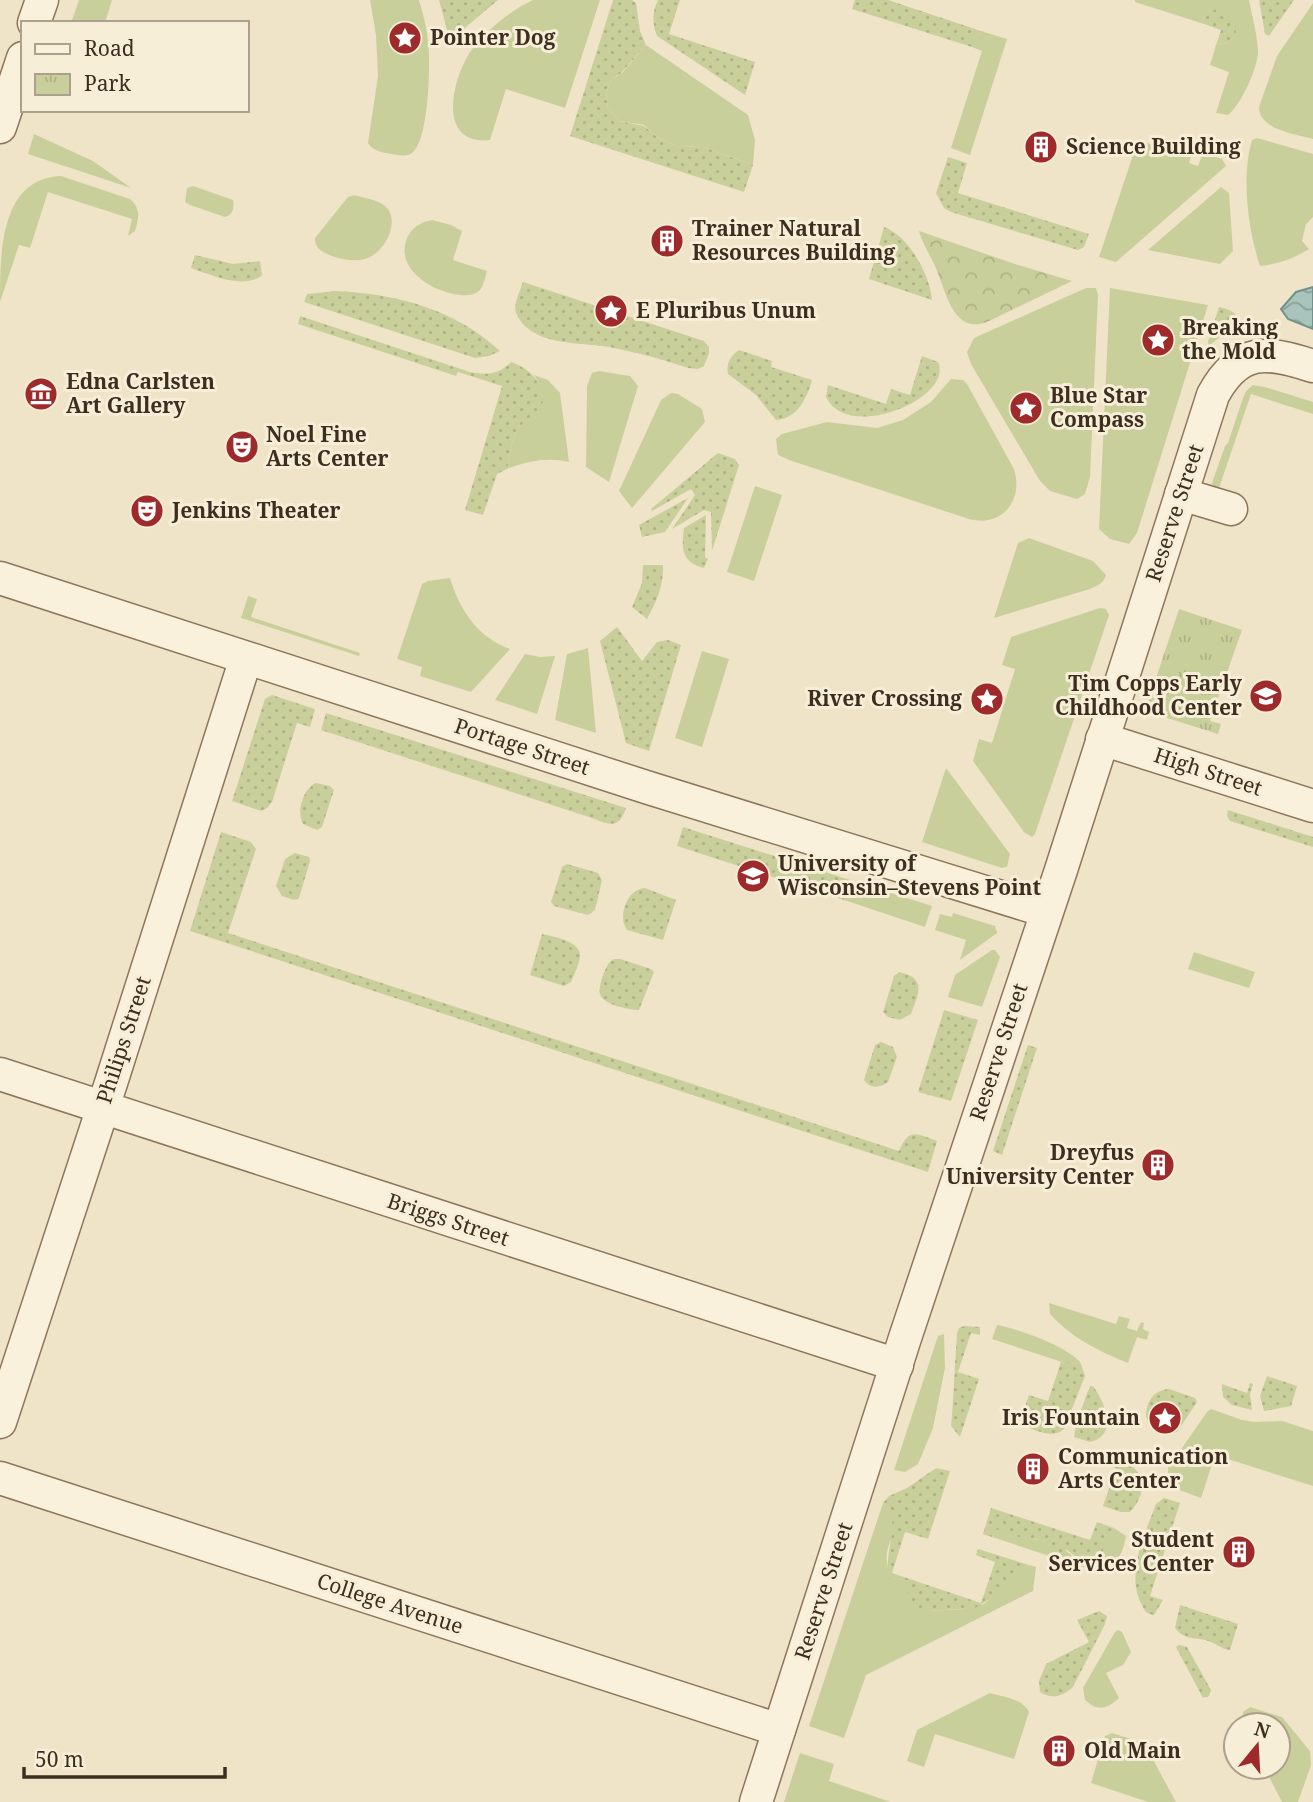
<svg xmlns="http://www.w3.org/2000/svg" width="1313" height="1802" font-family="'Noto Serif',serif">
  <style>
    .grass { fill: #c9cf9b }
    .forest { fill: url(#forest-crowns) }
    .park { fill: url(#park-tufts) }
    .garden { fill: url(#garden-dots) }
    .water { fill: url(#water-waves); stroke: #6f938a; stroke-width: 2 }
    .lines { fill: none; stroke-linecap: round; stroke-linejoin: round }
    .minor-casing { stroke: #8d765c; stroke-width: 35 }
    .minor { stroke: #faf1dc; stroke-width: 32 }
    .labels { text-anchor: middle; stroke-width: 6; stroke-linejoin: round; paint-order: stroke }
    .poi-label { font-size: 21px; font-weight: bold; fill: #3d2e20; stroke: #f7eed8; text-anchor: start }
    .street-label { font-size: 21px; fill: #3d2e20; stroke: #f7eed8 }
  </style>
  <defs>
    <pattern id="forest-crowns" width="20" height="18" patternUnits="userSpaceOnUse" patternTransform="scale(1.75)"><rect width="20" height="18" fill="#c9cf9b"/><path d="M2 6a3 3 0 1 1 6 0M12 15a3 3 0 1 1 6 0" fill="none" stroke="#aeb285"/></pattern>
    <pattern id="park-tufts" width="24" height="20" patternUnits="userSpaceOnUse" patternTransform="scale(1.75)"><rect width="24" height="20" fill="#c9cf9b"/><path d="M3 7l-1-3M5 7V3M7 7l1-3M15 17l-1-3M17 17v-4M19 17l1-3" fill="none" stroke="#aeb285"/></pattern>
    <pattern id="garden-dots" width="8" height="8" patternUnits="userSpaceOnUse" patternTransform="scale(1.75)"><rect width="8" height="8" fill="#c9cf9b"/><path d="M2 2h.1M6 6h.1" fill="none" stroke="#aeb285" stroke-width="1.8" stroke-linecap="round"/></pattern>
    <pattern id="water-waves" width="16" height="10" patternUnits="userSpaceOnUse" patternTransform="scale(1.75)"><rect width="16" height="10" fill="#a9c4bc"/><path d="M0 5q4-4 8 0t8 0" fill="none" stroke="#8ba098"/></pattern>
  </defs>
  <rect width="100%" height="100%" fill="#f0e4c8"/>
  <g class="grass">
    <path d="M 79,0 L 112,0 L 105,23 L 71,23 Z"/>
    <path d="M 370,0 L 419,0 C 423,14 427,28 428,42 C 431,62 429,141 412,153 C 408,156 402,156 397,155 C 386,153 373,152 368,143 L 378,76 L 376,35 Z"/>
    <path d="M 533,0 L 600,0 L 565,108 L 506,89 L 490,140 C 434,146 453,74 473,48 C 489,28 510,11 533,0 Z"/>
    <path d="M 1135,0 L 1249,0 C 1252,16 1257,33 1258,50 C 1259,66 1241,105 1228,115 L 1216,113 L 1229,72 L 1210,65 L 1216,45 L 1228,43 L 1235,36 L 1205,15 L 1201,23 L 1135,2 Z"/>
    <path d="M 1313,3 L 1313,139 C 1295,134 1259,130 1259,107 L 1277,56 Z"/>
    <path d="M 984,32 L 1007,39 L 970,155 L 951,148 L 982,51 L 972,47 L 972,37 Z"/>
    <path d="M 646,45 L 748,115 L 755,140 L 753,165 L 703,147 L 676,146 L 656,136 L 644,125 L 619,121 L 608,108 L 606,94 L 611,80 L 622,73 Z"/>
    <path d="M 34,134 L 93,161 L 131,188 L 28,154 Z"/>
    <path d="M 1257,138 L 1313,154 L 1313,217 L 1306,224 L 1302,241 L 1309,249 C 1293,259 1279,264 1260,266 C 1248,230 1241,177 1252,140 Z"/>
    <path d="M 1138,140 L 1191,157 L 1189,163 L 1198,166 L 1203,153 L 1222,159 L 1226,166 L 1116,262 L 1099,257 Z"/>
    <path d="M 61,176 L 130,199 C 141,209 139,217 135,231 L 128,236 L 132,219 L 48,192 L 30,248 L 19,245 L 0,302 C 0,253 0,178 61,176 Z"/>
    <path d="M 193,186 L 233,200 C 235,207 232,216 225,217 L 190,205 L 185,202 L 187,188 Z"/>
    <path d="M 1221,187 L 1229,193 L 1233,251 L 1220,264 L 1148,250 Z"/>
    <path d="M 354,195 C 363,198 377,199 385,206 C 402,221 384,254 365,259 C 353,262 338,259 327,254 C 319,250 315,247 315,238 L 348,197 Z"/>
    <path d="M 432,220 L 451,225 L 462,231 L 453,260 L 487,271 C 485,277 484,286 479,291 C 463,306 390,279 407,238 C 412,227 421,222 432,220 Z"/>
    <path d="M 1086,288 L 1096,288 L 1098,295 L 1090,477 L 1085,494 L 1077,499 L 1050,491 L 1040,481 L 971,364 L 967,352 L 974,338 Z"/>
    <path d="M 1110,288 L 1208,305 L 1137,533 L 1129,544 L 1110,539 L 1099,529 Z"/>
    <path d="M 599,371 L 630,376 L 638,386 L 609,482 L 586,467 L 587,386 L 592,373 Z"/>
    <path d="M 534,375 L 548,380 L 560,393 L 569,462 C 548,457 527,461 507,469 C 510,455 511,437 520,426 C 523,421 529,420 533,416 C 545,405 543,388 534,375 Z"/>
    <path d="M 951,379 L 963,380 L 967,384 L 1014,469 C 1024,500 1002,528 969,519 L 789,460 L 778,455 L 776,439 L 782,434 L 827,422 L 877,428 L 903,420 L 931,402 Z"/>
    <path d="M 1253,385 L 1265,387 L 1313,402 L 1313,414 L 1251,394 L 1219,488 L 1211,486 L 1225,446 L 1228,443 L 1243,398 L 1246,391 Z"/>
    <path d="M 671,393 L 678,394 L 702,409 L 705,422 L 632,508 L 619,491 L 661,400 Z"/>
    <path d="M 755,486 L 782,495 L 754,581 L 727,572 Z"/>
    <path d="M 1029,538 L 1093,561 L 1106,575 C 1103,584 1098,585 1090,589 L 994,618 L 1018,543 Z"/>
    <path d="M 450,578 C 460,610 477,637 510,649 L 471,692 L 420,676 L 422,667 L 397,659 L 422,584 L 428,581 Z"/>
    <path d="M 248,596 L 257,599 L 251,617 L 360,653 L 359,656 L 241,618 Z"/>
    <path d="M 1100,608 L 1106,609 L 1109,615 L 1035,834 L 1032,837 L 1024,832 L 973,761 L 979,739 L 992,743 L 1015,669 L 1002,665 L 1011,637 Z"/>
    <path d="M 588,648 L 596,733 L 555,720 L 567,654 Z"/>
    <path d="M 702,651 L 729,659 L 702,747 L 675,738 Z"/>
    <path d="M 525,654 L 540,657 L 555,656 L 537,714 L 495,700 Z"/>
    <path d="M 946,768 L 1010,854 L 1007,867 L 1002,868 L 922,842 Z"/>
    <path d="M 850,880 L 932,906 L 925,927 L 844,900 Z"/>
    <path d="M 953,913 L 995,926 L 997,933 L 960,960 L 966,940 L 935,930 L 940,914 L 952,917 Z"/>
    <path d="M 992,950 L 995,950 L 1000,957 L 982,1007 L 948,997 L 955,975 Z"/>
    <path d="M 1194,952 L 1255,972 L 1249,988 L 1188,969 Z"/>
    <path d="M 1049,1303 L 1116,1324 L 1119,1316 L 1130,1319 L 1127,1328 L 1137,1331 L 1141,1322 L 1144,1323 L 1143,1329 L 1149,1332 L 1147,1340 L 1137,1337 L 1128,1363 C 1098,1351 1072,1338 1050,1314 Z"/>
    <path d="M 997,1325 C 1016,1328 1072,1348 1081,1364 L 1065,1363 L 992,1339 Z"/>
    <path d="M 944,1334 L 945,1368 L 933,1428 L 918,1464 L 905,1472 L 894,1470 L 938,1336 Z"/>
    <path d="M 1211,1409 L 1242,1420 L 1254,1422 L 1282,1421 L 1313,1431 L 1313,1486 L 1215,1455 L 1201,1498 L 1174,1488 L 1168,1480 L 1168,1468 L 1207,1412 Z"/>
    <path d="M 883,1503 C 908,1529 883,1540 887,1562 C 887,1567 892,1574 894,1578 L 904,1583 L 928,1611 L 963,1609 L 984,1604 L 1029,1565 L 1036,1567 L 1033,1591 L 866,1675 L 844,1738 L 809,1726 Z"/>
    <path d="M 1114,1528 L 1126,1536 C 1123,1554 1116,1568 1098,1572 L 992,1537 L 996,1530 C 1004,1528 1016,1532 1021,1537 C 1036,1538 1063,1545 1073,1557 C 1088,1558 1105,1539 1114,1528 Z"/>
    <path d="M 1118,1630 L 1122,1632 L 1131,1652 L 1123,1665 L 1106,1673 L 1119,1698 C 1107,1709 1098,1712 1085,1700 L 1083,1688 L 1115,1632 Z"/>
    <path d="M 990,1693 C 1004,1697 1023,1699 1029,1712 L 1014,1759 L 935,1734 L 924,1767 L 907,1761 L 917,1730 Z"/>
    <path d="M 1250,1707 L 1282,1717 L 1310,1751 L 1311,1765 L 1298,1802 L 1282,1802 L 1264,1767 L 1278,1767 L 1278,1725 L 1242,1725 L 1243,1712 Z"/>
    <path d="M 1112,1733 L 1144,1743 L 1176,1802 L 1148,1802 L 1091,1783 L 1105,1736 Z"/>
    <path d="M 800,1753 L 834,1764 L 829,1781 L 891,1802 L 784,1802 Z"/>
  </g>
  <path class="forest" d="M 919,231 L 1015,264 L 1072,281 L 987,322 C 952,335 946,290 935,266 C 930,255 922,243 919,231 Z"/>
  <path class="park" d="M 1179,609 L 1242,630 L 1210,721 L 1221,724 L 1218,734 L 1145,711 Z"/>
  <g class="garden">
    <path d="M 439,0 L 498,0 L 466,27 L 457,44 L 450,41 Z"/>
    <path d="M 613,0 L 632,0 L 636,3 L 640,31 L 646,45 L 621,73 L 611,80 L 606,94 L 608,108 L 619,121 L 644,126 L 656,136 L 676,146 L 703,147 L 753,165 L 744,192 L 570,136 Z"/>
    <path d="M 658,0 L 680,0 L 669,34 L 755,62 L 745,95 L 657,36 C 652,23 652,12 658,0 Z"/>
    <path d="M 855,0 L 888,0 L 984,32 L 972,37 L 972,47 L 852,9 Z"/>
    <path d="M 1259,0 L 1294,0 L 1269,36 L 1265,34 Z"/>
    <path d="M 1216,9 C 1233,10 1239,20 1235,36 L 1228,43 L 1216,45 L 1221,30 L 1201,23 L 1205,15 Z"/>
    <path d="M 948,157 L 967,163 L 958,193 L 1089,234 L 1084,247 L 1078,250 L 951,212 L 944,208 L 936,193 Z"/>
    <path d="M 884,227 C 909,236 930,275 932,300 L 869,279 Z"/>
    <path d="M 195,255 L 233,264 L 260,261 L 262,275 C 244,290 211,275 191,268 Z"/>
    <path d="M 523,282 L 704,341 L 709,347 L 709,353 L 704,366 L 698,369 L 688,368 C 662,359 636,352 609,347 C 582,342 530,347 516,313 C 513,304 520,291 523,282 Z"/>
    <path d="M 337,291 C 397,294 454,309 500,351 L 489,356 L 475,358 L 304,302 L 307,294 Z"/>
    <path d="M 1219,307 C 1231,309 1239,314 1241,326 L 1222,335 L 1209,346 L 1208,342 Z"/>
    <path d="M 300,316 L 470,372 C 487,375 498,375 511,362 C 531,368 553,391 538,413 C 533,419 525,420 520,426 C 511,437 510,455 507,469 L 497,474 L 483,515 L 465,510 L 502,386 L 458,372 L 456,376 L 298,324 Z"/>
    <path d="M 739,350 L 772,361 L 771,367 L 812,380 C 807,398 797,419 776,420 L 756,395 L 728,374 C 726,364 730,356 739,350 Z"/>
    <path d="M 922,356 L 938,362 C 955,398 847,443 826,397 L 828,385 L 886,404 L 891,389 L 910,395 Z"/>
    <path d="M 718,453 L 735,459 L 739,465 L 712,551 L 711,512 L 704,510 L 672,529 L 695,495 L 691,489 L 652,511 L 651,509 Z"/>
    <path d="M 688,498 L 665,532 L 642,537 L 639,525 Z"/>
    <path d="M 706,515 L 705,557 L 708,559 L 704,568 C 682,562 681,550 684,528 Z"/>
    <path d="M 643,565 L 663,565 C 664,584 656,603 647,619 L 632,607 L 642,583 Z"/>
    <path d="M 617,627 L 642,661 L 657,642 L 668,640 L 681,645 L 649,751 L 626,743 L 600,641 Z"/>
    <path d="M 272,695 L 315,709 L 310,727 L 297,723 L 272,802 L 267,808 L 261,811 L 232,801 L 265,699 Z"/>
    <path d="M 326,713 L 626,808 C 618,832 607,823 589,817 L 321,730 Z"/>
    <path d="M 316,783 L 330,786 L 334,790 L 322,827 L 317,830 L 303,824 C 296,811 303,789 316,783 Z"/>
    <path d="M 1228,810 L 1313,837 L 1313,847 L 1230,821 L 1227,816 Z"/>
    <path d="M 683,827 L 850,880 L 844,900 L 677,846 Z"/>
    <path d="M 221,832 L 251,842 L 256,849 L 228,933 L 899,1151 C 909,1128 915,1133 937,1141 L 928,1172 L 190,931 Z"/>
    <path d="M 295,853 L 309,857 L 310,861 L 299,898 L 294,900 L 282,896 L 276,886 L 285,859 Z"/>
    <path d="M 567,864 L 598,873 L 602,880 L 595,910 L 588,915 L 554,906 L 551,902 L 562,867 Z"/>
    <path d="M 645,888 L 676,900 L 663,940 L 627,930 C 617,916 627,889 645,888 Z"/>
    <path d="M 542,934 C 552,936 580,941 580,955 C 580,963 574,974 571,982 L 564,986 L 530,975 Z"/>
    <path d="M 620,959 L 651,969 L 654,972 L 639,1010 C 630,1010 603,1005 600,994 C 598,987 605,967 610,962 C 613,958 615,959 620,959 Z"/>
    <path d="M 899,972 C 927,978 919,993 911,1014 L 900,1020 L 888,1017 L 883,1012 L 894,976 Z"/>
    <path d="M 944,1010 L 978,1020 L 951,1101 L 918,1092 Z"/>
    <path d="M 881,1042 L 893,1047 L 897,1057 L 888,1082 C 880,1088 870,1089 864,1080 L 875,1045 Z"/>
    <path d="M 1028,1045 L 1037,1048 L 1002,1155 L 993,1151 Z"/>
    <path d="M 964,1326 L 980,1327 L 980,1335 L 971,1333 L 958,1372 L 979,1379 L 960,1437 L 951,1426 L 952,1415 L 957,1333 L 959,1328 Z"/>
    <path d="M 1061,1362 L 1081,1364 L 1085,1376 L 1064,1429 C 1051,1440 1034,1429 1019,1424 L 1029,1395 L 1048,1401 Z"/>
    <path d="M 1267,1376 L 1297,1386 L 1291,1406 L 1264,1411 L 1260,1396 Z"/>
    <path d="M 1250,1383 L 1253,1384 L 1250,1394 L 1252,1410 L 1232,1405 L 1223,1397 L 1222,1384 L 1247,1393 Z"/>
    <path d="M 1090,1386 L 1093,1386 C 1105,1403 1119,1435 1090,1442 L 1074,1437 L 1077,1420 Z"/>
    <path d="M 1169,1389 L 1195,1398 L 1197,1402 L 1177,1432 C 1163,1435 1152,1429 1146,1417 C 1146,1402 1153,1390 1169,1389 Z"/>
    <path d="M 1096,1453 C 1131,1454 1159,1481 1130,1512 L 1121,1512 L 1103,1506 L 1116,1468 L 1083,1457 Z"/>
    <path d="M 936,1468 L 950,1471 L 928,1539 L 905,1532 L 892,1573 L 981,1603 L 995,1562 L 976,1555 L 978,1549 L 1029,1565 L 995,1596 L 975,1608 L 928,1611 L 915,1608 L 909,1604 L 907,1587 L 889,1574 C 883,1548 904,1525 883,1503 L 889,1496 L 907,1488 Z"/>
    <path d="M 1164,1498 L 1180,1503 L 1150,1596 L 1163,1600 L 1154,1615 C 1147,1614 1145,1612 1142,1605 C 1125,1575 1145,1534 1156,1504 Z"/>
    <path d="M 991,1508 L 1090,1540 L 1097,1522 L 1114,1528 L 1106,1538 L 1102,1555 L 1093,1558 L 1084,1554 L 1077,1558 L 1067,1550 C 1051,1558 1049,1548 1037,1539 C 1033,1538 1029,1540 1025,1539 C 1014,1537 1009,1528 996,1530 L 992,1537 L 983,1534 Z"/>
    <path d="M 1180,1605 L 1238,1624 L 1230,1650 C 1222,1649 1220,1646 1213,1643 C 1199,1635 1186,1643 1175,1628 Z"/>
    <path d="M 1099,1611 L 1107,1616 L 1105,1624 L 1073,1687 C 1063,1696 1052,1700 1040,1692 L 1039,1681 L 1046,1664 L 1089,1642 L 1077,1620 Z"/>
    <path d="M 1179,1645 L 1187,1647 L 1211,1690 L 1209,1696 L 1203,1698 L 1176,1647 Z"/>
  </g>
  <path class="water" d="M 1313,287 L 1313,329 L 1288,319 L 1281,309 L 1296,292 Z"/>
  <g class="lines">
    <defs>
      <g id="minor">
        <path d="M 34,23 L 42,0"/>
        <path d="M 0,127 L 23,58"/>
        <path d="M 1181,494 L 1231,509"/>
        <path d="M 0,578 L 649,788 L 1046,911"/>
        <path d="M 1102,739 L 1313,806"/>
        <path d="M 0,1074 L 897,1365"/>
        <path d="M 0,1422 L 111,1083 L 246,658"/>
        <path d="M 0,1478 L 779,1730"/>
        <path d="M 756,1802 L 905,1338 L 1061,870 L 1213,395 C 1239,347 1267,351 1313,366"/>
      </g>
    </defs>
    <use href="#minor" class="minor-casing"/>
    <use href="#minor" class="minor"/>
  </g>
  <defs>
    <symbol id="sight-disc" viewBox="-11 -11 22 22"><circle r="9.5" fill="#9e2a2b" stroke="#f7eed8"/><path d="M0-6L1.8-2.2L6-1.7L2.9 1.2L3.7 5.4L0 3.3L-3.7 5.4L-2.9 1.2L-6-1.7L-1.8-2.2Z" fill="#fff"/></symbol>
    <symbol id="building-disc" viewBox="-11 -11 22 22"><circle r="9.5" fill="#9e2a2b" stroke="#f7eed8"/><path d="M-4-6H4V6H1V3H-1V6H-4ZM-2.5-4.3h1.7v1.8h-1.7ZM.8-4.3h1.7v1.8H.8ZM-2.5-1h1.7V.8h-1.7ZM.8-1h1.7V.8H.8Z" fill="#fff"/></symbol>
    <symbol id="museum-disc" viewBox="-11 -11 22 22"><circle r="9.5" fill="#9e2a2b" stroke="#f7eed8"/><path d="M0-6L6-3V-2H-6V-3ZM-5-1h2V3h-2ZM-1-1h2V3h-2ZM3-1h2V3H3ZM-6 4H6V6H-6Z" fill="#fff"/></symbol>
    <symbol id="theatre-disc" viewBox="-11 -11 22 22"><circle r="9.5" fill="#9e2a2b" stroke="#f7eed8"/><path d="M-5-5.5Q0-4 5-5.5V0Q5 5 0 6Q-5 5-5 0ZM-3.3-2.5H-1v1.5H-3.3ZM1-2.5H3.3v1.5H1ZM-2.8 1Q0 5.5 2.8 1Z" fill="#fff"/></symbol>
    <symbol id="school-disc" viewBox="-11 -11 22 22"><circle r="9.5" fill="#9e2a2b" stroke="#f7eed8"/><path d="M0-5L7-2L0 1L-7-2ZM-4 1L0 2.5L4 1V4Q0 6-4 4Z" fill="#fff"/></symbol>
    <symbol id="university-disc" viewBox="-11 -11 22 22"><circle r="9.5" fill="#9e2a2b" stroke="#f7eed8"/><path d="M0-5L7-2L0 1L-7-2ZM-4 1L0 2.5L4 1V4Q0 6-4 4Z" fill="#fff"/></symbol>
  </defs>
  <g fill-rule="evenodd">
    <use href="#sight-disc" x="386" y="19" width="38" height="38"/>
    <use href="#building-disc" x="1022" y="128" width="38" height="38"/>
    <use href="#building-disc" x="648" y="222" width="38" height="38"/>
    <use href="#sight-disc" x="592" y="292" width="38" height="38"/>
    <use href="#sight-disc" x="1139" y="321" width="38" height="38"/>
    <use href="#museum-disc" x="22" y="375" width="38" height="38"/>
    <use href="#sight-disc" x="1007" y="389" width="38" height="38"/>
    <use href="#theatre-disc" x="223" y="428" width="38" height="38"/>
    <use href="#theatre-disc" x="128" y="492" width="38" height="38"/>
    <use href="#school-disc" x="1247" y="677" width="38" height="38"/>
    <use href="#sight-disc" x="968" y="680" width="38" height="38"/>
    <use href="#university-disc" x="734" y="857" width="38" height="38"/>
    <use href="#building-disc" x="1139" y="1146" width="38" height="38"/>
    <use href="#sight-disc" x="1146" y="1399" width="38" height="38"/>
    <use href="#building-disc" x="1014" y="1450" width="38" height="38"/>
    <use href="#building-disc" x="1220" y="1533" width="38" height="38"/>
    <use href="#building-disc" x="1040" y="1732" width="38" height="38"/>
  </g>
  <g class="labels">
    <g class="poi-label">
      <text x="430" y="45">Pointer Dog</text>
      <text x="1066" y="154">Science Building</text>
      <text x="692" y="236">Trainer Natural<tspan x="692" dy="24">Resources Building</tspan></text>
      <text x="636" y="318">E Pluribus Unum</text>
      <text x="1182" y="335">Breaking<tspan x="1182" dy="24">the Mold</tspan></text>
      <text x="66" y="389">Edna Carlsten<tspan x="66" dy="24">Art Gallery</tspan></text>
      <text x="1050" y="403">Blue Star<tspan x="1050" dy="24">Compass</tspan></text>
      <text x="266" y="442">Noel Fine<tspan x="266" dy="24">Arts Center</tspan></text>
      <text x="172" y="518">Jenkins Theater</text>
      <text x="1242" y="691" text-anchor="end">Tim Copps Early<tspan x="1242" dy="24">Childhood Center</tspan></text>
      <text x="962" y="706" text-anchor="end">River Crossing</text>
      <text x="778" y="871">University of<tspan x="778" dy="24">Wisconsin–Stevens Point</tspan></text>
      <text x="1134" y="1160" text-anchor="end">Dreyfus<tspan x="1134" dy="24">University Center</tspan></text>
      <text x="1140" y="1425" text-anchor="end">Iris Fountain</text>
      <text x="1058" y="1464">Communication<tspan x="1058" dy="24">Arts Center</tspan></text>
      <text x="1214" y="1547" text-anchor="end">Student<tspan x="1214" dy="24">Services Center</tspan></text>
      <text x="1084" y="1758">Old Main</text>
    </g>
    <g class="street-label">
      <text transform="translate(1175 513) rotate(-72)" y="7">Reserve Street</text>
      <text transform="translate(522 747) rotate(18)" y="7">Portage Street</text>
      <text transform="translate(1208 772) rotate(18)" y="7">High Street</text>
      <text transform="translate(124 1040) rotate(-72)" y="7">Philips Street</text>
      <text transform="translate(999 1052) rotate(-72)" y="7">Reserve Street</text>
      <text transform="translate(448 1220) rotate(18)" y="7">Briggs Street</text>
      <text transform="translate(824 1591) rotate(-72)" y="7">Reserve Street</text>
      <text transform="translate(390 1604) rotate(18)" y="7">College Avenue</text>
    </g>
  </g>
  <rect x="21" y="21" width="228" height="91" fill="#f7eed8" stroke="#ada18e" stroke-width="2"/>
  <rect x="35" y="44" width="35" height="10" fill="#faf1dc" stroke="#ada18e" stroke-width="2"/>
  <text x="84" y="56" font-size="21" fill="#3d2e20">Road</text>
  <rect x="35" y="74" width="35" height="21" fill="url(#park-tufts)" stroke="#ada18e" stroke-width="2"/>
  <text x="84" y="91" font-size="21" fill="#3d2e20">Park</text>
  <g transform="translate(1257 1746) rotate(18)"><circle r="33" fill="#f7eed8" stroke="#ada18e" stroke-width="2"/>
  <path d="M0-5L12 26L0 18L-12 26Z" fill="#9e2a2b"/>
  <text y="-10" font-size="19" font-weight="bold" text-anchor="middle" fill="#3d2e20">N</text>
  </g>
  <path d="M24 1767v10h201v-10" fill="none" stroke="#3d2e20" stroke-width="3.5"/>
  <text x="35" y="1767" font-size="21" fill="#3d2e20" stroke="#f7eed8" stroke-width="5" paint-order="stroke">50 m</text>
</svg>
